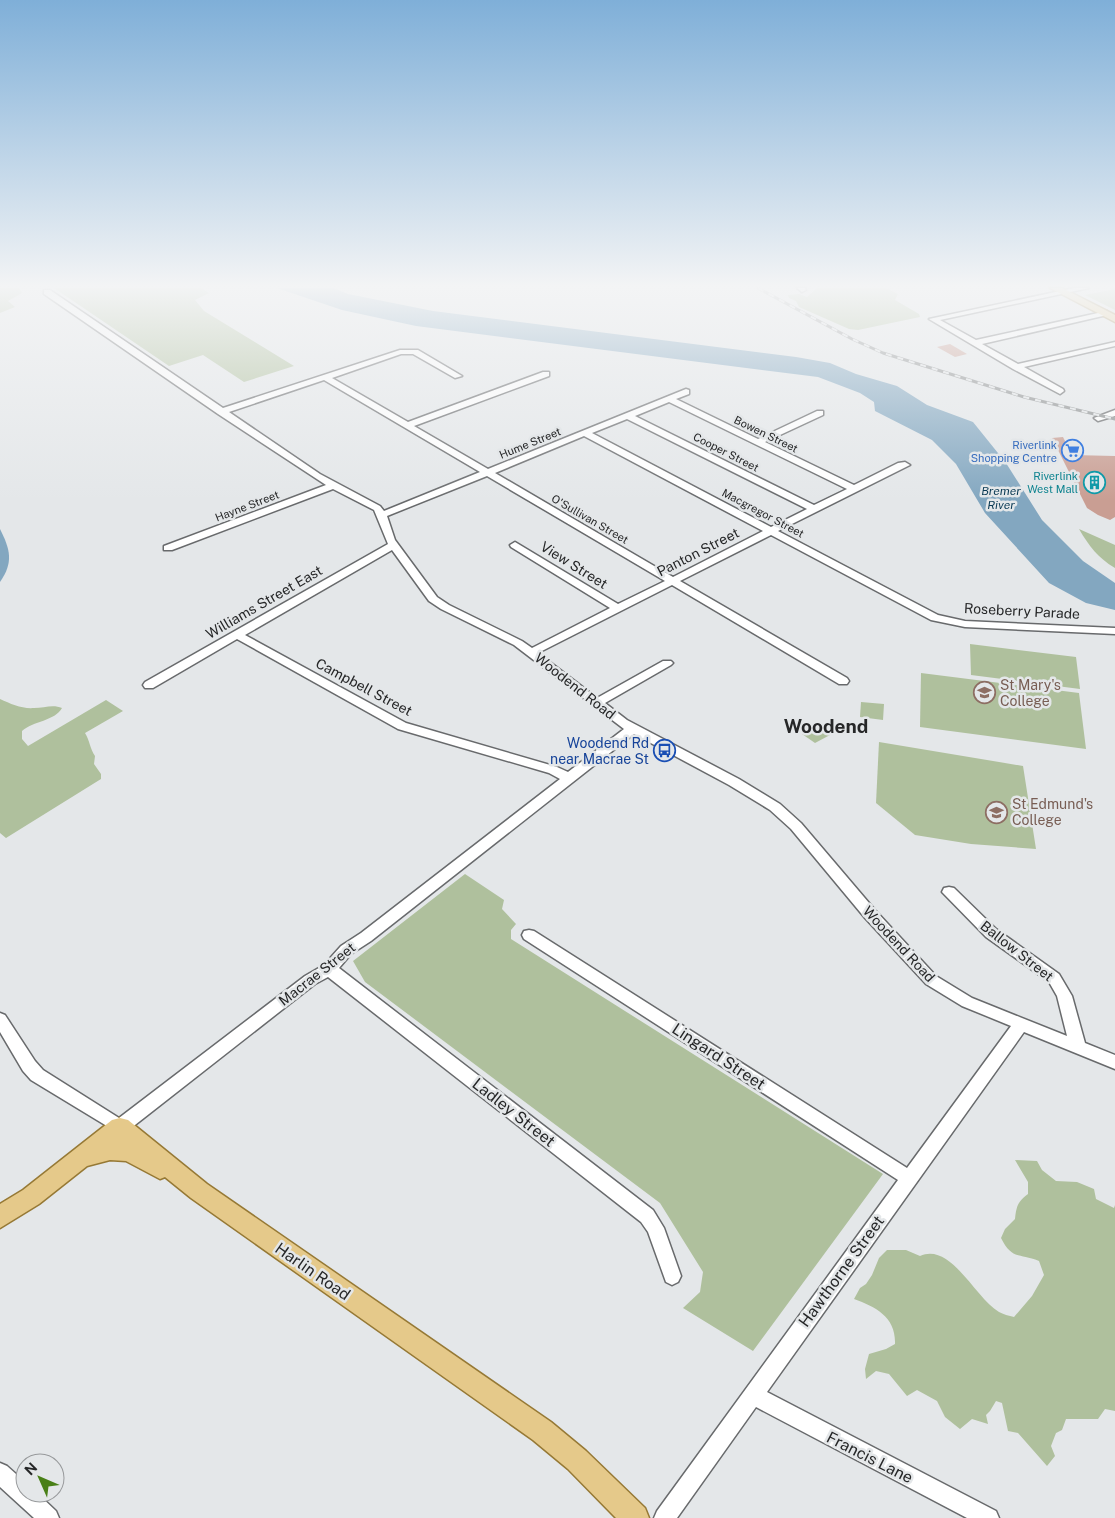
<svg xmlns="http://www.w3.org/2000/svg" width="1115" height="1518" font-family="'Public Sans',sans-serif">
  <style>
    .green { fill: #afc09d }
    .water { fill: #83a7c0 }
    .building { fill: #c99e93 }
    .lines { fill: none; stroke-linecap: round; stroke-linejoin: round }
    .minor-casing { stroke: #686a6c; stroke-width: 3 }
    .major-casing { stroke: #967935; stroke-width: 3 }
    .minor { fill: #fff; fill-rule: evenodd }
    .major { fill: #e5c98a; fill-rule: evenodd }
    .rail-casing { stroke: #8b8e8f; stroke-width: 3 }
    .rail { stroke: #e4e7e9; stroke-width: 2; stroke-dasharray: 6; stroke-linecap: butt }
    .labels { text-anchor: middle; stroke-width: 5; stroke-linejoin: round; paint-order: stroke }
    .far-street-label { font-size: 11px; fill: #262728; stroke: #e4e7e9 }
    .far-shop-label { font-size: 11px; fill: #366cbe; stroke: #e4e7e9; text-anchor: end }
    .far-culture-label { font-size: 11px; fill: #0d838f; stroke: #e4e7e9; text-anchor: end }
    .far-water-label { font-size: 12px; font-style: italic; fill: #0a3a54; stroke: #e4e7e9 }
    .street-label { font-size: 14px; fill: #262728; stroke: #e4e7e9 }
    .education-label { font-size: 14px; fill: #785e54; stroke: #e4e7e9; text-anchor: start }
    .transit-label { font-size: 14px; fill: #164399; stroke: #e4e7e9; text-anchor: end }
    .near-street-label { font-size: 16px; fill: #262728; stroke: #e4e7e9 }
    .district-label { font-size: 19px; font-weight: bold; fill: #262728; stroke: #e4e7e9 }
  </style>
  <rect width="100%" height="100%" fill="#e4e7e9"/>
  <g class="green">
    <path d="M 0,288 L 19,288 L 22,293 L 8,301 L 15,307 L 0,313 Z"/>
    <path d="M 54,288 L 201,288 L 209,293 L 195,300 L 204,311 L 294,366 L 244,382 L 203,355 L 169,366 Z"/>
    <path d="M 817,288 L 886,288 L 898,294 L 895,300 L 919,314 L 920,317 L 858,330 L 849,329 L 799,307 L 796,301 L 789,298 L 788,295 L 799,294 L 807,297 Z"/>
    <path d="M 1115,289 L 1115,310 L 1085,295 Z"/>
    <path d="M 1079,529 L 1115,545 L 1115,568 C 1098,558 1089,546 1079,529 Z"/>
    <path d="M 970,644 L 1076,657 L 1080,689 L 971,675 Z"/>
    <path d="M 921,673 L 1079,693 L 1086,749 L 920,727 Z"/>
    <path d="M 0,699 C 11,704 22,709 34,708 C 44,708 53,704 62,708 C 55,721 33,721 22,731 L 22,739 L 28,746 L 106,700 L 123,711 L 85,733 C 90,741 90,749 95,756 L 94,764 L 101,774 L 101,779 L 6,838 L 0,833 Z"/>
    <path d="M 861,702 L 884,704 L 883,720 L 860,717 Z"/>
    <path d="M 817,726 L 830,735 L 815,743 L 802,734 Z"/>
    <path d="M 879,742 L 1023,766 L 1036,849 L 971,844 L 915,835 L 876,803 Z"/>
    <path d="M 465,874 L 504,900 L 502,909 L 516,924 L 511,930 L 511,939 L 883,1174 L 753,1351 L 683,1308 L 700,1292 L 703,1272 L 660,1203 L 365,982 L 353,961 Z"/>
    <path d="M 1015,1160 L 1037,1161 L 1042,1170 L 1056,1181 L 1077,1182 L 1094,1189 L 1096,1199 L 1114,1208 L 1115,1205 L 1115,1411 L 1105,1409 L 1098,1419 L 1066,1419 L 1062,1430 L 1056,1433 L 1051,1446 L 1055,1456 L 1047,1466 L 1018,1433 L 1008,1431 L 1002,1403 L 996,1401 L 990,1411 L 986,1415 L 988,1424 L 972,1419 L 960,1429 L 945,1417 L 937,1401 L 917,1390 L 907,1396 L 889,1374 L 876,1371 L 866,1379 L 865,1369 L 869,1354 L 886,1349 L 895,1344 C 896,1317 876,1307 854,1299 L 860,1288 L 866,1284 L 872,1275 L 879,1258 L 887,1250 L 906,1250 L 920,1256 C 951,1242 975,1298 999,1312 C 1003,1314 1009,1316 1014,1317 L 1032,1296 L 1044,1275 L 1039,1261 C 1019,1253 1012,1260 1001,1238 L 1005,1229 L 1015,1219 C 1016,1207 1018,1201 1028,1194 L 1028,1182 Z"/>
  </g>
  <g class="water">
    <path d="M 277,288 L 333,288 L 348,294 L 433,311 L 796,357 L 830,363 L 856,374 L 897,386 L 927,405 L 973,422 L 1006,463 L 1042,520 L 1083,561 L 1115,583 L 1115,610 L 1086,603 L 1049,583 L 985,513 L 956,464 L 932,440 L 875,411 L 874,402 L 860,393 L 818,377 L 416,326 L 342,310 Z"/>
    <path d="M 0,529 C 10,549 14,562 0,582 Z"/>
  </g>
  <g class="building">
    <path d="M 950,344 L 967,354 L 955,357 L 937,347 Z"/>
    <path d="M 1063,437 L 1072,455 L 1115,456 L 1115,517 L 1110,520 L 1098,515 L 1087,508 L 1052,438 Z"/>
  </g>
  <g class="lines">
    <defs>
      <g id="minor">
        <path d="M 797,288 L 805,288 L 806,290 L 802,292 Z"/>
        <path d="M 1074,288 L 1089,288 L 940,320 L 976,340 L 1107,311 L 1107,315 L 982,344 L 1018,364 L 1115,342 L 1115,346 L 1024,367 L 1063,389 L 1064,391 L 1060,394 L 1013,369 L 929,319 Z"/>
        <path d="M 44,290 L 50,290 L 223,408 L 400,350 L 418,350 L 462,376 L 455,378 L 413,354 L 401,354 L 332,378 L 408,422 L 543,372 L 549,372 L 549,376 L 414,426 L 488,469 L 686,389 L 689,390 L 689,394 L 676,399 L 758,439 L 817,411 L 823,411 L 823,415 L 765,442 L 854,485 L 898,463 L 905,462 L 910,465 L 778,531 L 938,615 L 965,621 L 1115,628 L 1115,634 L 965,627 L 931,620 L 771,535 L 680,581 L 847,678 L 849,681 L 847,684 L 839,684 L 672,585 L 538,653 L 597,698 L 663,661 L 671,661 L 673,663 L 671,665 L 605,703 L 627,720 L 739,779 L 780,804 L 801,823 L 875,910 L 936,976 L 972,998 L 1067,1036 L 1057,996 L 1049,982 L 986,937 L 942,892 L 944,888 L 949,887 L 954,888 L 996,929 L 1059,974 L 1072,996 L 1085,1043 L 1115,1055 L 1115,1069 L 1024,1032 L 767,1392 L 996,1511 L 999,1518 L 967,1518 L 756,1407 L 677,1518 L 654,1518 L 657,1511 L 898,1180 L 524,939 L 522,935 L 524,931 L 529,930 L 534,931 L 907,1168 L 1011,1026 L 962,1006 L 926,984 L 865,918 L 791,829 L 770,810 L 729,785 L 634,734 L 371,941 L 351,954 L 339,968 L 653,1210 L 664,1228 L 681,1276 L 678,1282 L 672,1285 L 666,1282 L 648,1232 L 641,1222 L 328,977 L 315,984 L 126,1132 L 120,1134 L 31,1080 L 23,1071 L 0,1032 L 0,1013 L 5,1015 L 35,1061 L 43,1070 L 119,1118 L 305,976 L 324,965 L 341,946 L 361,933 L 560,779 L 549,773 L 398,729 L 237,639 L 153,688 L 145,688 L 143,685 L 145,682 L 388,544 L 374,510 L 333,489 L 172,550 L 164,550 L 164,546 L 326,485 L 218,414 L 44,294 ZM 324,380 L 480,472 L 384,511 L 380,506 L 320,474 L 229,412 ZM 669,402 L 847,489 L 814,505 L 635,416 ZM 627,419 L 807,509 L 771,527 L 592,433 ZM 584,436 L 763,531 L 673,577 L 495,473 ZM 487,476 L 665,581 L 618,604 L 515,542 L 510,545 L 511,547 L 610,608 L 532,648 L 522,641 L 449,605 L 437,597 L 395,540 L 387,516 ZM 392,550 L 429,601 L 441,609 L 514,645 L 624,729 L 568,772 L 557,767 L 406,723 L 245,635 Z"/>
        <path d="M 1115,410 L 1115,416 L 1098,421 L 1094,418 Z"/>
        <path d="M 0,1463 L 7,1466 L 25,1482 L 25,1493 L 37,1493 L 56,1511 L 59,1518 L 34,1518 L 0,1487 Z"/>
      </g>
      <g id="major">
        <path d="M 1050,288 L 1062,288 L 1115,315 L 1115,322 Z"/>
        <path d="M 120,1118 L 128,1120 L 207,1184 L 551,1422 L 586,1451 L 645,1508 L 649,1518 L 616,1518 L 568,1469 L 533,1440 L 191,1198 L 165,1177 L 160,1179 L 126,1161 L 110,1160 L 87,1166 L 39,1204 L 0,1228 L 0,1204 L 23,1190 L 112,1120 Z"/>
      </g>
    </defs>
    <use href="#minor" class="minor-casing"/>
    <use href="#major" class="major-casing"/>
    <use href="#minor" class="minor"/>
    <use href="#major" class="major"/>
    <defs>
      <path id="rail" d="M 758,288 L 852,339 L 883,353 L 1024,397 L 1115,419"/>
    </defs>
    <use href="#rail" class="rail-casing"/>
    <use href="#rail" class="rail"/>
  </g>
  <linearGradient id="sky" x2="0" y2="1"><stop stop-color="#7fafd8"/><stop offset="0.57" stop-color="#f3f4f5"/><stop offset="1" stop-color="#f3f4f5" stop-opacity="0"/></linearGradient>
  <rect width="1115" height="501" fill="url(#sky)"/>
  <defs>
    <symbol id="supermarket-ring" viewBox="-11 -11 22 22"><circle r="9.5" fill="#e4e7e9" stroke="#3f7fe0" stroke-width="1.5"/><path d="M-6-5.5h2.5l.6 2H6L4.5 2H-2.5L-4.4-4H-6ZM-1.5 3.2a1.3 1.3 0 1 0 .1 0ZM3 3.2a1.3 1.3 0 1 0 .1 0Z" fill="#3f7fe0"/></symbol>
    <symbol id="building-ring" viewBox="-11 -11 22 22"><circle r="9.5" fill="#e4e7e9" stroke="#0f9aa8" stroke-width="1.5"/><path d="M-4-6H4V6H1V3H-1V6H-4ZM-2.5-4.3h1.7v1.8h-1.7ZM.8-4.3h1.7v1.8H.8ZM-2.5-1h1.7V.8h-1.7ZM.8-1h1.7V.8H.8Z" fill="#0f9aa8"/></symbol>
    <symbol id="school-ring" viewBox="-11 -11 22 22"><circle r="9.5" fill="#e4e7e9" stroke="#8d6e63" stroke-width="1.5"/><path d="M0-5L7-2L0 1L-7-2ZM-4 1L0 2.5L4 1V4Q0 6-4 4Z" fill="#8d6e63"/></symbol>
    <symbol id="bus-ring" viewBox="-11 -11 22 22"><circle r="9.5" fill="#e4e7e9" stroke="#1a4fb4" stroke-width="1.5"/><path d="M-5-6H5V4H4V6H2V4H-2V6H-4V4H-5ZM-3.5-4V0h7V-4ZM-3.5 1.2v1.5H-2V1.2ZM2 1.2v1.5H3.5V1.2Z" fill="#1a4fb4"/></symbol>
  </defs>
  <g fill-rule="evenodd">
    <use href="#supermarket-ring" x="1060" y="438" width="25" height="25"/>
    <use href="#building-ring" x="1082" y="470" width="25" height="25"/>
    <use href="#school-ring" x="972" y="680" width="25" height="25"/>
    <use href="#bus-ring" x="652" y="738" width="25" height="25"/>
    <use href="#school-ring" x="984" y="800" width="25" height="25"/>
  </g>
  <g class="labels">
    <g class="far-street-label">
      <text transform="translate(766 434) rotate(26)" y="4">Bowen Street</text>
      <text transform="translate(530 443) rotate(-22)" y="4">Hume Street</text>
      <text transform="translate(726 452) rotate(27)" y="4">Cooper Street</text>
      <text transform="translate(247 506) rotate(-21)" y="4">Hayne Street</text>
      <text transform="translate(763 513) rotate(28)" y="4">Macgregor Street</text>
      <text transform="translate(590 519) rotate(30)" y="4">O'Sullivan Street</text>
    </g>
    <g class="far-shop-label">
      <text x="1057" y="449">Riverlink<tspan x="1057" dy="13">Shopping Centre</tspan></text>
    </g>
    <g class="far-culture-label">
      <text x="1078" y="480">Riverlink<tspan x="1078" dy="13">West Mall</tspan></text>
    </g>
    <g class="far-water-label">
      <text x="1001" y="495">Bremer<tspan x="1001" dy="14">River</tspan></text>
    </g>
    <g class="street-label">
      <text transform="translate(698 552) rotate(-27)" y="5">Panton Street</text>
      <text transform="translate(574 565) rotate(32)" y="5">View Street</text>
      <text transform="translate(264 602) rotate(-30)" y="5">Williams Street East</text>
      <text transform="translate(1022 611) rotate(3)" y="5">Roseberry Parade</text>
      <text transform="translate(575 686) rotate(38)" y="5">Woodend Road</text>
      <text transform="translate(364 687) rotate(28)" y="5">Campbell Street</text>
      <text transform="translate(899 944) rotate(47)" y="5">Woodend Road</text>
      <text transform="translate(1017 951) rotate(38)" y="5">Ballow Street</text>
      <text transform="translate(317 974) rotate(-38)" y="5">Macrae Street</text>
    </g>
    <g class="education-label">
      <text x="1000" y="690">St Mary's<tspan x="1000" dy="16">College</tspan></text>
      <text x="1012" y="809">St Edmund's<tspan x="1012" dy="16">College</tspan></text>
    </g>
    <g class="transit-label">
      <text x="649" y="748">Woodend Rd<tspan x="649" dy="16">near Macrae St</tspan></text>
    </g>
    <g class="near-street-label">
      <text transform="translate(719 1056) rotate(33)" y="6">Lingard Street</text>
      <text transform="translate(514 1112) rotate(38)" y="6">Ladley Street</text>
      <text transform="translate(313 1271) rotate(35)" y="6">Harlin Road</text>
      <text transform="translate(841 1271) rotate(-54)" y="6">Hawthorne Street</text>
      <text transform="translate(870 1457) rotate(27)" y="6">Francis Lane</text>
    </g>
    <g class="district-label">
      <text x="826" y="733">Woodend</text>
    </g>
  </g>
  <g transform="translate(40 1478) rotate(315)"><circle r="24" fill="#e4e7e9" stroke="#989a9c"/>
  <path d="M0-4L9 19L0 12L-9 19Z" fill="#498017"/>
  <text y="-8" font-size="14" font-weight="bold" text-anchor="middle" fill="#262728">N</text>
  </g>
</svg>
